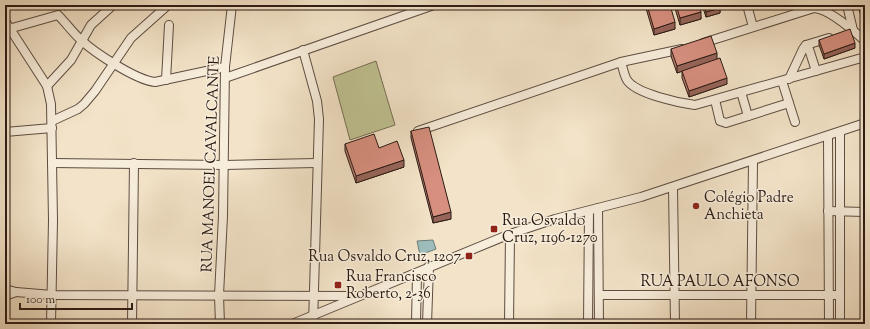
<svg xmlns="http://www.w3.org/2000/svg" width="870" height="329" font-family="'Sorts Mill Goudy',serif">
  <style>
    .green { fill: #c0c292; stroke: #766e53 }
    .water { fill: #9cbdbb; stroke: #6f7c78 }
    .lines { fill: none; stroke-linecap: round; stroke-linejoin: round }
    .minor-casing { stroke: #5d4d41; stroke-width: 10 }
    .path { stroke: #2b1b14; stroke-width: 1.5; stroke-dasharray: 1 2; stroke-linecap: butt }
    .minor { stroke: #f7eddb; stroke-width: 8 }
    .wall { fill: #b97b6d; stroke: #2b1b14 }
    .shaded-wall { fill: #966459; stroke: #2b1b14 }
    .building { fill: #d78f7f; stroke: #2b1b14 }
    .poi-dot { fill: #8f2418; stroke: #f7eddb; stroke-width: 1.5 }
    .labels { text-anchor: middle; stroke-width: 3; stroke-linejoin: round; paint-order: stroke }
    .street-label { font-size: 15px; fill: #2b1b14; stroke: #f7eddb }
    .poi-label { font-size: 15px; fill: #2b1b14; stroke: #f7eddb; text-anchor: start }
  </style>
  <rect width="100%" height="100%" fill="#f3e3c8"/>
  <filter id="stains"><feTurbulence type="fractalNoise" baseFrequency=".005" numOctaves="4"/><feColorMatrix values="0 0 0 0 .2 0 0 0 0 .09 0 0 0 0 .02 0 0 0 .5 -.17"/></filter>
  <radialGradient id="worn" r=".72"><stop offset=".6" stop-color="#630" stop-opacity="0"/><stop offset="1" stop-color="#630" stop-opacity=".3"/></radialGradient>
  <path class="green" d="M 376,61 L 395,125 L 350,140 L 333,77 Z"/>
  <path class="water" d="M 433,240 L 436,249 L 420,255 L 417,241 Z"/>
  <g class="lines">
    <defs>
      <g id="minor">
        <path d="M 747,5 L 753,27"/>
        <path d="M 847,5 L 853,30 L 851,30"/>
        <path d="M 5,21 L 47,86 L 51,104 L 53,220 L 51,324"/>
        <path d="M 5,30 L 58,15 C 66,23 73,33 81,40 C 95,53 136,80 155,82 L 225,67"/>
        <path d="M 703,43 L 814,8 C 829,9 854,31 865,41"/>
        <path d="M 806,45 L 829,38"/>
        <path d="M 303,50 L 317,101 L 319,119 L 313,324"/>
        <path d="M 621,62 C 623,68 624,75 627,80 C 636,94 680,103 695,105 L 865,57"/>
        <path d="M 225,78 L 434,5"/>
        <path d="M 789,79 L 803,49 L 806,45 L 808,46 L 816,71"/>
        <path d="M 166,80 L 169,25"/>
        <path d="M 782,81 L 795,122"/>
        <path d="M 47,86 L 71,60 L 91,25 L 113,5"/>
        <path d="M 741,92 L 748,116"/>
        <path d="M 715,100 L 720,121 L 726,123 L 789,103"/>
        <path d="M 52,121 L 78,109 L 84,104 L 95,91 L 131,38 L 168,5"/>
        <path d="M 418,131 L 621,62 L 682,49"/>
        <path d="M 5,132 L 52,128"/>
        <path d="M 840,132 L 840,324"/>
        <path d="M 828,136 L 829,324"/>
        <path d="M 52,163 L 225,165 L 317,163"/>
        <path d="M 673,187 L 675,324"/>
        <path d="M 598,208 L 599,324"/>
        <path d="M 828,211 L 865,212"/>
        <path d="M 5,289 L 16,292 L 52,295 L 355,296"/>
        <path d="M 599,295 L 840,295"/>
        <path d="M 5,296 L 16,292"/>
        <path d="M 132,324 L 134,163"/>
        <path d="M 220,324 L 219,295 L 223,216 L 225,67 L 232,5"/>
        <path d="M 292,324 L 510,234 L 555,219 L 641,197 L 865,123"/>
        <path d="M 416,324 L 417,273"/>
        <path d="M 427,324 L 429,266"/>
        <path d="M 509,324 L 510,234"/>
        <path d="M 588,324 L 589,212"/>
        <path d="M 751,324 L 753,161"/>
      </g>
    </defs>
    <use href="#minor" class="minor-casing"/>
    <path class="path" d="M 64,10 L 70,5"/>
    <use href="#minor" class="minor"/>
  </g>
  <g class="wall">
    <path d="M 645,5 L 670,5 L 675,29 L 654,35 Z"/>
    <path d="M 674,5 L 699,5 L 701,19 L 680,25 Z"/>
    <path d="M 702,5 L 720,5 L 720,13 L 706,17 Z"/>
    <path d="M 858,5 L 865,5 L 865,19 L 862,20 Z"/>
    <path d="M 819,40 L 855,48 L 824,59 L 819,45 Z"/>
    <path d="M 671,49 L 717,59 L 727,84 L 689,97 L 682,78 L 682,71 L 677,73 L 671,56 Z"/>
    <path d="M 411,131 L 451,219 L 433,223 L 411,138 Z"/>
    <path d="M 345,144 L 379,148 L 404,167 L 356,183 L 345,151 Z"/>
  </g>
  <g class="shaded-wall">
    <path d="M 720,8 L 720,13 L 706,17 L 706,12 Z"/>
    <path d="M 701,12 L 701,19 L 680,25 L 680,18 Z"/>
    <path d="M 862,14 L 865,14 L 865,19 L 862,20 Z"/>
    <path d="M 675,22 L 675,29 L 654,35 L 654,29 Z"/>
    <path d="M 855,43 L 855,48 L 824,59 L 824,54 Z"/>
    <path d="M 717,53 L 717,60 L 677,73 L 677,66 Z"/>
    <path d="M 727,78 L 727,84 L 689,97 L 689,91 Z"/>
    <path d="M 404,160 L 404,167 L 356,183 L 356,176 Z"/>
    <path d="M 451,212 L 451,219 L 433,223 L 433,217 Z"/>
  </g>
  <g class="building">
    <path d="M 647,5 L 670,5 L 675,22 L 654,29 Z"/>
    <path d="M 676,5 L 699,5 L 701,12 L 680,18 Z"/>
    <path d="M 704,5 L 720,5 L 720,8 L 706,12 Z"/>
    <path d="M 859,5 L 865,5 L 865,14 L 862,14 Z"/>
    <path d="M 850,29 L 855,43 L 824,54 L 819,40 Z"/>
    <path d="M 711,36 L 717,53 L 677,66 L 671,49 Z"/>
    <path d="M 720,58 L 727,78 L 689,91 L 682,71 Z"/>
    <path d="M 429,127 L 451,212 L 433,217 L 411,131 Z"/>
    <path d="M 374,134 L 379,148 L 397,141 L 404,160 L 356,176 L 345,144 Z"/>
  </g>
  <g class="poi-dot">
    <circle cx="696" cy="206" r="4"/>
    <rect x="490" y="225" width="8" height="8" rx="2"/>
    <rect x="465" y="252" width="8" height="8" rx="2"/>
    <rect x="334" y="281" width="8" height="8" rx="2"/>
  </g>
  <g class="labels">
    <g class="street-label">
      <text transform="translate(210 164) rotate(-88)" y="5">RUA MANOEL CAVALCANTE</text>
      <text x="720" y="286">RUA PAULO AFONSO</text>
    </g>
    <g class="poi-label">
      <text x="704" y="202">Colégio Padre<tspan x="704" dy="17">Anchieta</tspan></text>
      <text x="502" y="225">Rua Osvaldo<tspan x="502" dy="17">Cruz, 1196-1270</tspan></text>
      <text x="461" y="261" text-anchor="end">Rua Osvaldo Cruz, 1207</text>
      <text x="346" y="281">Rua Francisco<tspan x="346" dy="17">Roberto, 2-36</tspan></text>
    </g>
  </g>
  <rect width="870" height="329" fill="none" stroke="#f3e3c8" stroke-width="20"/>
  <rect x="6" y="6" width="858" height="317" fill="none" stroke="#2b1b14" stroke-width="2"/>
  <rect x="10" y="10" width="850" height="309" fill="none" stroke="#2b1b14"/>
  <path d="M20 303v6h112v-6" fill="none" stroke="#2b1b14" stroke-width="2"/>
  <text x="26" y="303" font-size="12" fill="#2b1b14" stroke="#f7eddb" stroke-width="3" paint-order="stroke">100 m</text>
  <rect width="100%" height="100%" filter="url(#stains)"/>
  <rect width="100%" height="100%" fill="url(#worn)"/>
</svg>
